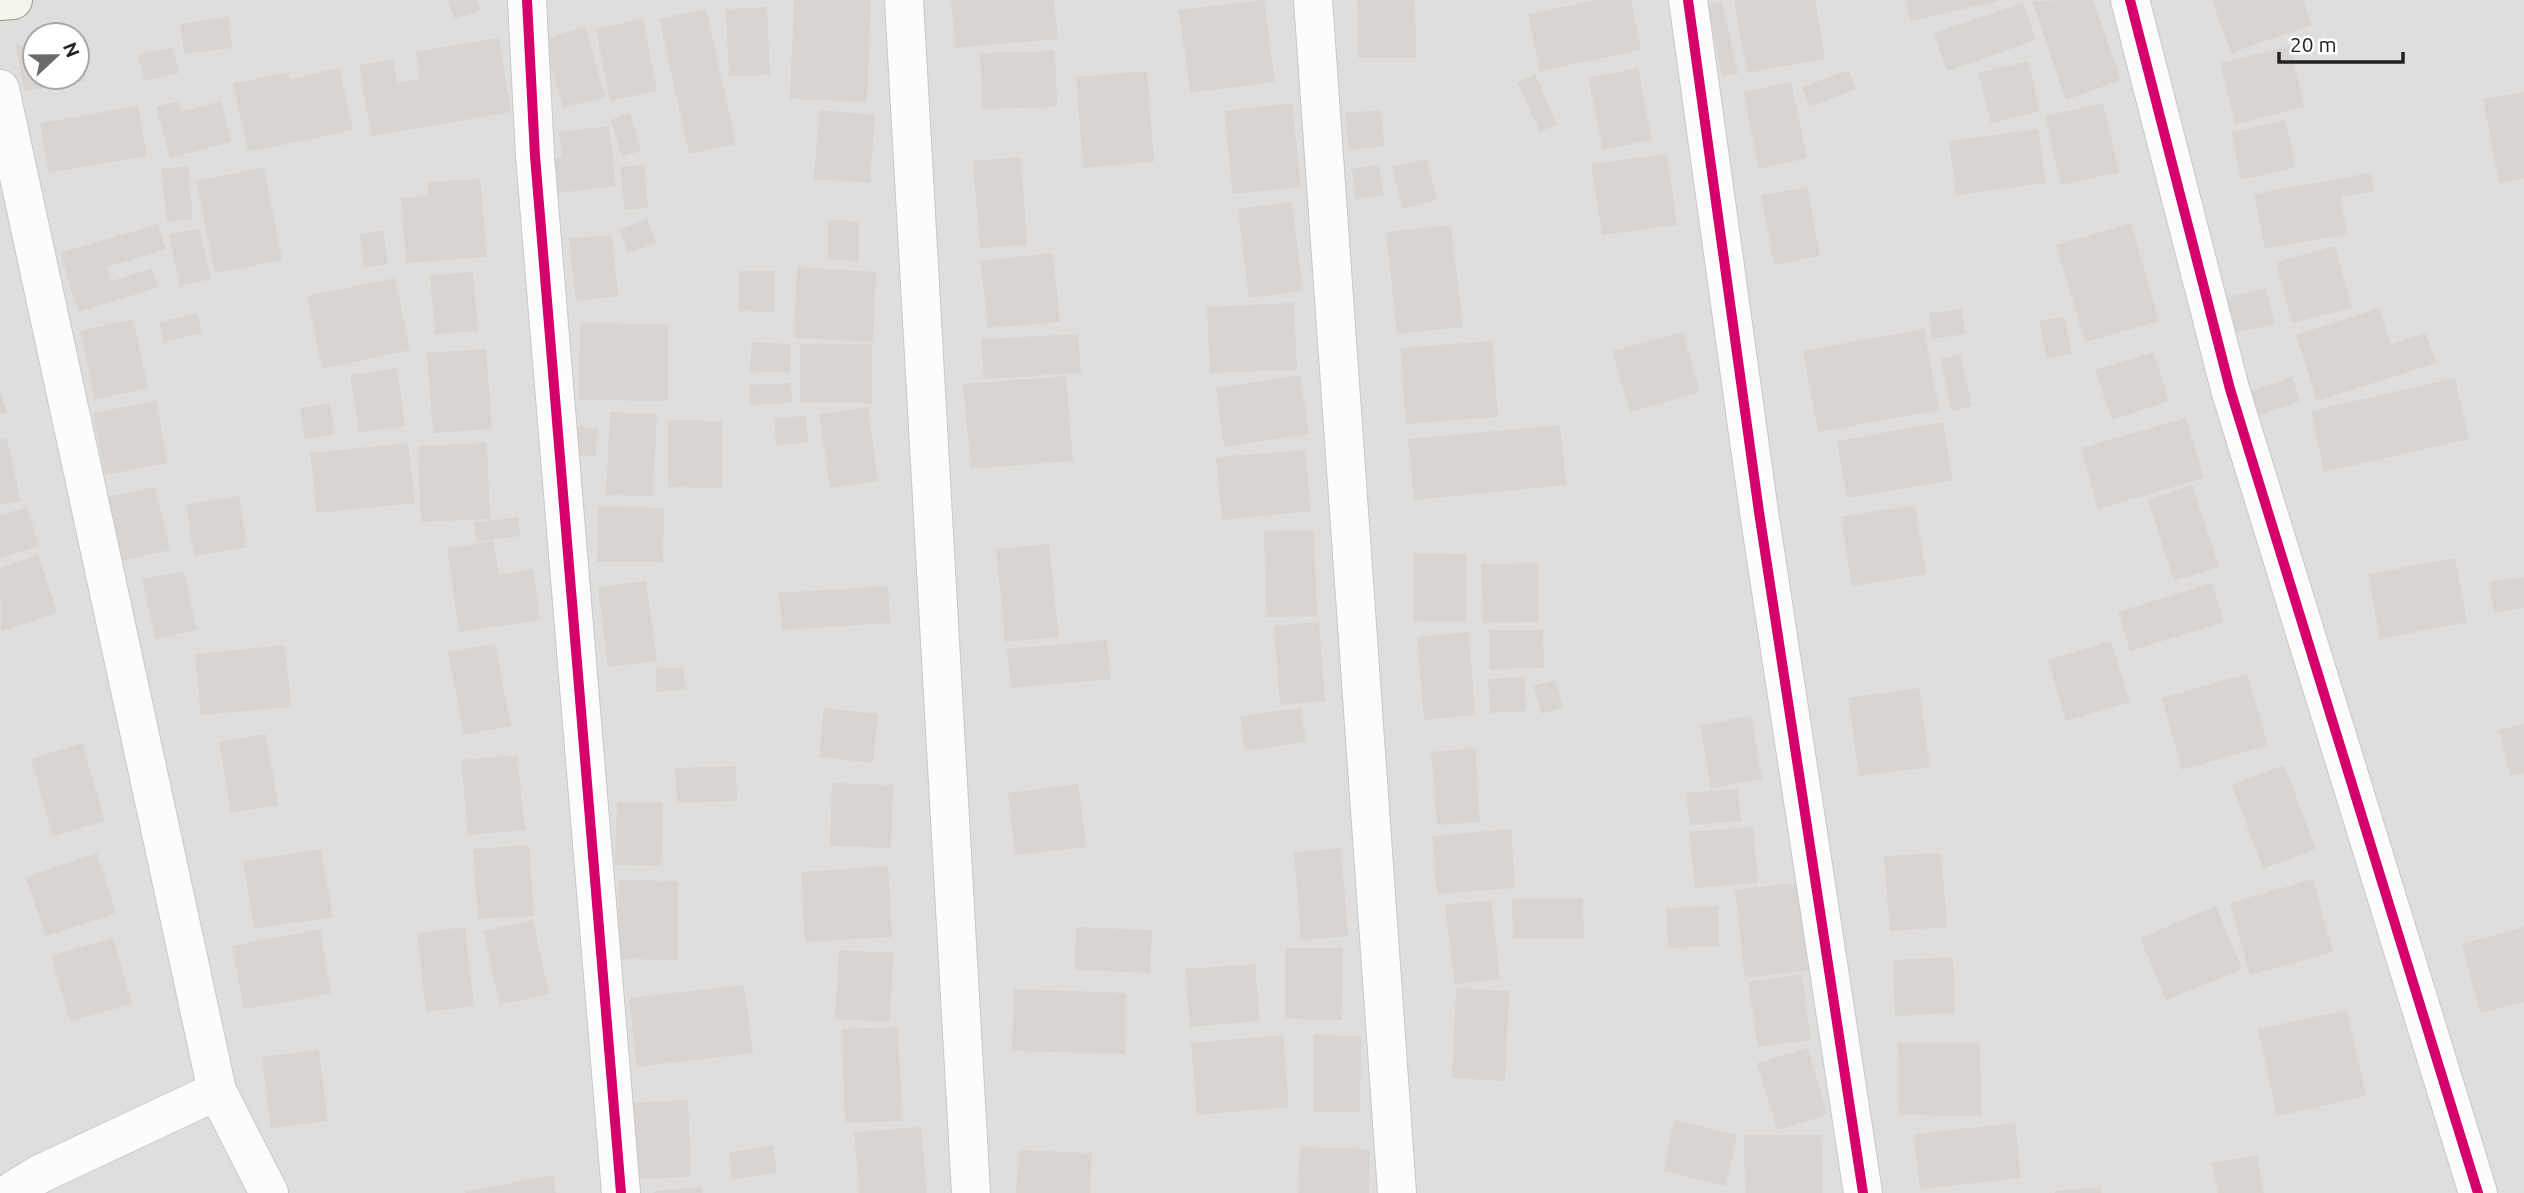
<svg xmlns="http://www.w3.org/2000/svg" width="2524" height="1193" font-family="Ubuntu,sans-serif">
  <style>
    .residential { fill: #dfdedc; fill-rule: evenodd }
    .building { fill: #d7d4d2 }
    .lines { fill: none; stroke-linecap: round; stroke-linejoin: round }
    .street-casing { stroke: #c9c8c7; stroke-width: 40 }
    .secondary-casing { stroke: #999a82; stroke-width: 40 }
    .street { stroke: #fdfcfc; stroke-width: 38 }
    .secondary { stroke: #f4f4ed; stroke-width: 38 }
    .cycleway-casing { stroke: #fff; stroke-width: 15 }
    .cycleway { stroke: #d6006c; stroke-width: 10 }
  </style>
  <rect width="100%" height="100%" fill="#f0eeeb"/>
  <path class="residential" d="M 0,0 L 2524,0 L 2524,1193 L 0,1193 ZM 35,35 L 77,35 L 77,77 L 35,77 Z"/>
  <g class="building">
    <path d="M 448,0 L 477,0 L 481,10 L 454,19 Z"/>
    <path d="M 794,0 L 871,0 L 867,102 L 790,99 Z"/>
    <path d="M 951,0 L 1054,0 L 1058,39 L 955,48 Z"/>
    <path d="M 1264,0 L 1275,82 L 1190,93 L 1179,10 Z"/>
    <path d="M 1357,0 L 1415,0 L 1416,58 L 1358,58 Z"/>
    <path d="M 1596,0 L 1631,0 L 1641,50 L 1540,71 L 1528,14 Z"/>
    <path d="M 1734,0 L 1815,0 L 1825,59 L 1747,73 Z"/>
    <path d="M 1905,0 L 1998,0 L 1999,1 L 1910,21 Z"/>
    <path d="M 2093,0 L 2121,80 L 2066,100 L 2032,1 Z"/>
    <path d="M 2212,0 L 2303,0 L 2312,25 L 2231,53 Z"/>
    <path d="M 1722,2 L 1738,74 L 1722,76 L 1707,5 Z"/>
    <path d="M 2023,3 L 2036,40 L 1947,71 L 1934,33 Z"/>
    <path d="M 767,7 L 770,75 L 729,76 L 726,9 Z"/>
    <path d="M 706,9 L 736,144 L 689,154 L 659,19 Z"/>
    <path d="M 228,17 L 232,48 L 184,54 L 180,24 Z"/>
    <path d="M 643,19 L 657,91 L 610,101 L 596,29 Z"/>
    <path d="M 586,27 L 605,97 L 563,108 L 544,39 Z"/>
    <path d="M 77,33 L 86,81 L 24,91 L 16,45 L 35,42 L 35,77 L 77,77 Z"/>
    <path d="M 499,38 L 511,112 L 371,136 L 359,65 L 393,59 L 397,82 L 420,79 L 415,52 Z"/>
    <path d="M 2290,46 L 2305,107 L 2235,124 L 2220,63 Z"/>
    <path d="M 173,47 L 179,73 L 144,81 L 138,55 Z"/>
    <path d="M 1055,51 L 1057,107 L 982,109 L 980,53 Z"/>
    <path d="M 2028,61 L 2040,111 L 1991,123 L 1978,73 Z"/>
    <path d="M 339,68 L 353,130 L 248,152 L 233,84 L 289,72 L 290,79 Z"/>
    <path d="M 1638,68 L 1652,140 L 1603,150 L 1588,78 Z"/>
    <path d="M 1849,70 L 1856,89 L 1809,107 L 1802,87 Z"/>
    <path d="M 1147,71 L 1154,162 L 1083,168 L 1076,77 Z"/>
    <path d="M 1535,74 L 1557,124 L 1540,132 L 1517,82 Z"/>
    <path d="M 1791,82 L 1807,158 L 1759,169 L 1743,92 Z"/>
    <path d="M 2524,92 L 2524,179 L 2499,183 L 2483,99 Z"/>
    <path d="M 178,101 L 182,112 L 221,101 L 232,142 L 170,158 L 156,107 Z"/>
    <path d="M 1292,103 L 1301,187 L 1233,194 L 1224,111 Z"/>
    <path d="M 2103,103 L 2119,172 L 2061,185 L 2045,116 Z"/>
    <path d="M 138,106 L 147,156 L 49,173 L 40,123 Z"/>
    <path d="M 819,110 L 875,115 L 870,183 L 814,179 Z"/>
    <path d="M 1381,110 L 1385,146 L 1349,150 L 1345,113 Z"/>
    <path d="M 630,113 L 641,151 L 622,157 L 611,120 Z"/>
    <path d="M 2285,120 L 2296,167 L 2241,180 L 2231,132 Z"/>
    <path d="M 609,126 L 616,186 L 551,194 L 547,159 L 562,157 L 559,132 Z"/>
    <path d="M 2038,129 L 2046,183 L 1956,195 L 1949,141 Z"/>
    <path d="M 1667,154 L 1677,225 L 1602,235 L 1591,164 Z"/>
    <path d="M 1021,157 L 1027,245 L 980,248 L 973,161 Z"/>
    <path d="M 1427,159 L 1437,200 L 1402,209 L 1392,167 Z"/>
    <path d="M 644,165 L 648,208 L 625,210 L 620,167 Z"/>
    <path d="M 1379,165 L 1384,195 L 1356,199 L 1352,169 Z"/>
    <path d="M 188,166 L 193,219 L 167,222 L 161,169 Z"/>
    <path d="M 264,167 L 282,260 L 215,273 L 196,181 Z"/>
    <path d="M 2370,173 L 2374,191 L 2341,197 L 2347,234 L 2265,249 L 2254,194 Z"/>
    <path d="M 480,179 L 487,257 L 406,263 L 401,198 L 429,196 L 427,182 Z"/>
    <path d="M 1807,187 L 1820,256 L 1774,265 L 1761,195 Z"/>
    <path d="M 1292,202 L 1303,291 L 1249,298 L 1238,209 Z"/>
    <path d="M 647,219 L 656,243 L 628,253 L 619,230 Z"/>
    <path d="M 828,220 L 859,221 L 859,261 L 828,260 Z"/>
    <path d="M 2131,223 L 2159,321 L 2085,342 L 2056,245 Z"/>
    <path d="M 158,224 L 166,249 L 107,267 L 111,281 L 152,268 L 159,287 L 78,312 L 60,253 Z"/>
    <path d="M 1451,225 L 1463,327 L 1397,334 L 1386,232 Z"/>
    <path d="M 199,228 L 211,279 L 180,286 L 169,235 Z"/>
    <path d="M 383,230 L 388,264 L 365,268 L 359,234 Z"/>
    <path d="M 612,235 L 618,296 L 576,301 L 569,238 Z"/>
    <path d="M 2335,246 L 2352,308 L 2292,323 L 2276,262 Z"/>
    <path d="M 1053,253 L 1060,322 L 988,328 L 980,261 Z"/>
    <path d="M 797,267 L 876,272 L 873,342 L 794,338 Z"/>
    <path d="M 739,271 L 775,271 L 775,312 L 739,311 Z"/>
    <path d="M 473,272 L 478,331 L 435,334 L 430,275 Z"/>
    <path d="M 395,278 L 410,350 L 322,369 L 307,296 Z"/>
    <path d="M 2266,288 L 2275,324 L 2226,335 L 2217,300 Z"/>
    <path d="M 1294,303 L 1297,370 L 1210,373 L 1207,307 Z"/>
    <path d="M 2379,308 L 2391,344 L 2426,333 L 2436,363 L 2317,401 L 2296,335 Z"/>
    <path d="M 1962,309 L 1965,334 L 1932,339 L 1929,313 Z"/>
    <path d="M 197,313 L 202,333 L 164,342 L 159,322 Z"/>
    <path d="M 2064,316 L 2072,354 L 2047,359 L 2039,321 Z"/>
    <path d="M 133,319 L 148,388 L 95,400 L 80,331 Z"/>
    <path d="M 580,323 L 668,324 L 668,401 L 579,400 Z"/>
    <path d="M 1924,329 L 1939,410 L 1818,432 L 1803,351 Z"/>
    <path d="M 1683,332 L 1700,392 L 1630,412 L 1612,351 Z"/>
    <path d="M 1078,334 L 1081,373 L 984,379 L 981,339 Z"/>
    <path d="M 1492,341 L 1498,417 L 1406,424 L 1400,348 Z"/>
    <path d="M 752,342 L 791,344 L 790,373 L 750,371 Z"/>
    <rect x="800" y="344" width="72" height="59"/>
    <path d="M 486,349 L 492,429 L 433,433 L 427,353 Z"/>
    <path d="M 2154,352 L 2169,401 L 2112,420 L 2095,370 Z"/>
    <path d="M 1960,354 L 1972,406 L 1952,411 L 1940,359 Z"/>
    <path d="M 397,368 L 405,426 L 359,433 L 350,375 Z"/>
    <path d="M 1300,375 L 1309,434 L 1224,447 L 1216,388 Z"/>
    <path d="M 1066,376 L 1073,461 L 971,469 L 963,384 Z"/>
    <path d="M 2292,377 L 2300,401 L 2251,417 L 2243,394 Z"/>
    <path d="M 2455,378 L 2469,439 L 2324,472 L 2311,411 Z"/>
    <path d="M 791,383 L 792,403 L 750,405 L 749,385 Z"/>
    <path d="M 0,391 L 7,412 L 0,414 Z"/>
    <path d="M 156,401 L 168,463 L 105,475 L 93,413 Z"/>
    <path d="M 330,403 L 335,434 L 305,439 L 300,408 Z"/>
    <path d="M 868,407 L 878,481 L 830,488 L 819,414 Z"/>
    <path d="M 610,412 L 657,414 L 653,496 L 606,495 Z"/>
    <path d="M 806,416 L 808,443 L 776,445 L 774,418 Z"/>
    <path d="M 2186,418 L 2204,478 L 2098,509 L 2081,448 Z"/>
    <path d="M 668,420 L 722,421 L 722,488 L 668,487 Z"/>
    <path d="M 1943,422 L 1953,480 L 1847,498 L 1837,441 Z"/>
    <path d="M 1560,425 L 1566,485 L 1414,500 L 1408,439 Z"/>
    <path d="M 568,426 L 598,429 L 595,457 L 565,454 Z"/>
    <path d="M 7,438 L 21,501 L 0,505 L 0,440 Z"/>
    <path d="M 408,443 L 415,503 L 317,513 L 310,453 Z"/>
    <path d="M 487,443 L 490,519 L 421,522 L 418,446 Z"/>
    <path d="M 1305,450 L 1311,511 L 1222,520 L 1216,457 Z"/>
    <path d="M 2192,485 L 2219,567 L 2174,581 L 2148,500 Z"/>
    <path d="M 155,487 L 170,550 L 121,561 L 107,497 Z"/>
    <path d="M 239,496 L 247,547 L 194,556 L 186,505 Z"/>
    <path d="M 1915,505 L 1926,574 L 1852,586 L 1841,517 Z"/>
    <path d="M 598,506 L 664,508 L 663,562 L 597,562 Z"/>
    <path d="M 27,507 L 39,546 L 0,558 L 0,515 Z"/>
    <path d="M 518,517 L 520,536 L 477,542 L 474,523 Z"/>
    <path d="M 1314,530 L 1317,616 L 1266,617 L 1264,531 Z"/>
    <path d="M 493,541 L 499,574 L 533,569 L 540,620 L 459,632 L 447,548 Z"/>
    <path d="M 1049,544 L 1059,637 L 1005,642 L 996,549 Z"/>
    <path d="M 1414,553 L 1467,554 L 1466,622 L 1413,621 Z"/>
    <path d="M 38,555 L 57,613 L 1,631 L 0,568 Z"/>
    <path d="M 2455,558 L 2467,622 L 2380,639 L 2368,574 Z"/>
    <path d="M 1538,563 L 1539,622 L 1483,623 L 1481,564 Z"/>
    <path d="M 184,571 L 197,630 L 155,639 L 142,579 Z"/>
    <path d="M 2524,577 L 2524,608 L 2494,613 L 2489,582 Z"/>
    <path d="M 646,581 L 657,661 L 608,667 L 598,587 Z"/>
    <path d="M 2212,583 L 2224,622 L 2130,651 L 2118,612 Z"/>
    <path d="M 888,586 L 890,623 L 782,630 L 779,593 Z"/>
    <path d="M 1319,622 L 1325,701 L 1280,705 L 1274,626 Z"/>
    <path d="M 1489,630 L 1543,630 L 1544,668 L 1489,669 Z"/>
    <path d="M 1469,632 L 1475,715 L 1424,720 L 1417,637 Z"/>
    <path d="M 1107,640 L 1111,679 L 1011,688 L 1007,649 Z"/>
    <path d="M 2111,641 L 2130,702 L 2066,721 L 2048,660 Z"/>
    <path d="M 495,644 L 511,726 L 464,735 L 448,652 Z"/>
    <path d="M 285,645 L 291,707 L 201,715 L 195,654 Z"/>
    <path d="M 683,667 L 686,689 L 657,692 L 655,669 Z"/>
    <path d="M 2247,674 L 2268,745 L 2182,770 L 2162,698 Z"/>
    <path d="M 1524,677 L 1526,711 L 1490,713 L 1488,679 Z"/>
    <path d="M 1555,680 L 1563,707 L 1542,714 L 1533,686 Z"/>
    <path d="M 1919,688 L 1930,767 L 1859,776 L 1848,698 Z"/>
    <path d="M 824,708 L 878,714 L 873,763 L 819,757 Z"/>
    <path d="M 1301,708 L 1306,742 L 1245,751 L 1240,716 Z"/>
    <path d="M 1751,716 L 1762,779 L 1711,788 L 1700,725 Z"/>
    <path d="M 2524,724 L 2524,773 L 2510,776 L 2499,730 Z"/>
    <path d="M 266,734 L 278,805 L 231,813 L 219,742 Z"/>
    <path d="M 82,743 L 105,821 L 53,836 L 31,759 Z"/>
    <path d="M 1475,748 L 1480,822 L 1437,825 L 1431,752 Z"/>
    <path d="M 517,755 L 525,830 L 468,835 L 461,760 Z"/>
    <path d="M 2284,765 L 2316,849 L 2263,869 L 2232,785 Z"/>
    <path d="M 736,766 L 737,801 L 677,803 L 675,768 Z"/>
    <path d="M 832,783 L 893,785 L 891,848 L 830,846 Z"/>
    <path d="M 1078,784 L 1086,847 L 1015,855 L 1008,793 Z"/>
    <path d="M 1738,789 L 1741,821 L 1690,825 L 1686,793 Z"/>
    <path d="M 617,802 L 663,803 L 662,866 L 615,865 Z"/>
    <path d="M 1753,827 L 1758,883 L 1695,888 L 1689,832 Z"/>
    <path d="M 1511,829 L 1515,888 L 1437,894 L 1432,836 Z"/>
    <path d="M 529,845 L 534,916 L 478,919 L 473,849 Z"/>
    <path d="M 1341,848 L 1348,936 L 1301,940 L 1294,852 Z"/>
    <path d="M 321,849 L 333,917 L 254,929 L 243,861 Z"/>
    <path d="M 97,853 L 116,913 L 46,936 L 26,877 Z"/>
    <path d="M 1941,853 L 1947,927 L 1890,931 L 1884,856 Z"/>
    <path d="M 888,866 L 892,937 L 805,942 L 801,872 Z"/>
    <path d="M 2313,879 L 2333,952 L 2250,975 L 2230,903 Z"/>
    <path d="M 619,880 L 678,881 L 678,960 L 618,959 Z"/>
    <path d="M 1801,882 L 1812,970 L 1745,978 L 1735,890 Z"/>
    <path d="M 1583,898 L 1584,938 L 1513,939 L 1512,899 Z"/>
    <path d="M 1491,900 L 1500,979 L 1455,984 L 1445,905 Z"/>
    <path d="M 1718,906 L 1719,946 L 1668,948 L 1667,908 Z"/>
    <path d="M 2216,906 L 2242,969 L 2166,1000 L 2140,938 Z"/>
    <path d="M 533,920 L 549,994 L 500,1005 L 483,931 Z"/>
    <path d="M 465,927 L 474,1006 L 426,1012 L 417,933 Z"/>
    <path d="M 1076,927 L 1152,930 L 1150,973 L 1075,970 Z"/>
    <path d="M 2524,927 L 2524,1002 L 2480,1013 L 2462,944 Z"/>
    <path d="M 320,929 L 331,994 L 244,1009 L 232,946 Z"/>
    <path d="M 113,938 L 132,1004 L 70,1021 L 51,956 Z"/>
    <path d="M 1285,948 L 1343,948 L 1342,1020 L 1285,1019 Z"/>
    <path d="M 839,950 L 893,953 L 890,1022 L 835,1019 Z"/>
    <path d="M 1953,957 L 1955,1013 L 1895,1016 L 1893,960 Z"/>
    <path d="M 1255,964 L 1260,1021 L 1190,1027 L 1185,969 Z"/>
    <path d="M 1802,974 L 1811,1040 L 1758,1047 L 1748,982 Z"/>
    <path d="M 744,985 L 753,1053 L 637,1067 L 629,998 Z"/>
    <path d="M 1456,988 L 1509,991 L 1505,1081 L 1452,1078 Z"/>
    <path d="M 1014,989 L 1126,993 L 1125,1054 L 1012,1051 Z"/>
    <path d="M 2347,1010 L 2366,1096 L 2277,1116 L 2258,1029 Z"/>
    <path d="M 898,1027 L 902,1121 L 845,1123 L 842,1029 Z"/>
    <path d="M 1283,1035 L 1289,1107 L 1197,1115 L 1191,1043 Z"/>
    <path d="M 1313,1035 L 1361,1036 L 1360,1112 L 1313,1112 Z"/>
    <path d="M 1898,1043 L 1980,1043 L 1981,1116 L 1899,1115 Z"/>
    <path d="M 1808,1048 L 1827,1115 L 1777,1130 L 1757,1063 Z"/>
    <path d="M 319,1050 L 328,1121 L 271,1128 L 262,1057 Z"/>
    <path d="M 688,1100 L 691,1177 L 633,1179 L 629,1103 Z"/>
    <path d="M 1674,1120 L 1737,1135 L 1726,1186 L 1663,1171 Z"/>
    <path d="M 2015,1123 L 2021,1178 L 1920,1189 L 1914,1134 Z"/>
    <path d="M 921,1127 L 927,1193 L 859,1193 L 854,1132 Z"/>
    <path d="M 1744,1135 L 1822,1135 L 1823,1193 L 1745,1193 Z"/>
    <path d="M 773,1146 L 777,1173 L 732,1179 L 729,1152 Z"/>
    <path d="M 1300,1147 L 1370,1149 L 1369,1193 L 1298,1193 Z"/>
    <path d="M 1019,1150 L 1092,1153 L 1090,1193 L 1016,1193 Z"/>
    <path d="M 2257,1155 L 2264,1193 L 2218,1193 L 2212,1163 Z"/>
    <path d="M 553,1175 L 556,1193 L 465,1193 L 465,1192 Z"/>
    <path d="M 702,1187 L 703,1193 L 654,1193 L 654,1191 Z"/>
    <path d="M 2101,1187 L 2101,1193 L 2055,1193 L 2055,1191 Z"/>
  </g>
  <g class="lines">
    <defs>
      <g id="street">
        <path d="M 527,0 L 535,156 L 621,1193"/>
        <path d="M 904,0 L 971,1193"/>
        <path d="M 1313,0 L 1397,1193"/>
        <path d="M 1688,0 L 1759,512 L 1863,1193"/>
        <path d="M 2130,0 L 2230,389 L 2478,1193"/>
        <path d="M 0,89 L 217,1091 L 269,1193"/>
        <path d="M 9,1193 L 40,1174 L 217,1091"/>
      </g>
      <path id="secondary" d="M 0,1 L 13,0"/>
    </defs>
    <use href="#street" class="street-casing"/>
    <use href="#secondary" class="secondary-casing"/>
    <use href="#street" class="street"/>
    <use href="#secondary" class="secondary"/>
    <defs>
      <g id="cycleway">
        <path d="M 527,0 L 535,156 L 621,1193"/>
        <path d="M 1688,0 L 1759,512 L 1863,1193"/>
        <path d="M 2130,0 L 2230,389 L 2478,1193"/>
      </g>
    </defs>
    <use href="#cycleway" class="cycleway-casing"/>
    <use href="#cycleway" class="cycleway"/>
  </g>
  <g transform="translate(56 56) rotate(68)"><circle r="33" fill="#ffffff" stroke="#a7a7a7" stroke-width="2"/>
  <path d="M0-5L12 26L0 18L-12 26Z" fill="#6a6968"/>
  <text y="-10" font-size="19" font-weight="bold" text-anchor="middle" fill="#222222">N</text>
  </g>
  <path d="M2279 52v10h124v-10" fill="none" stroke="#222222" stroke-width="3.5"/>
  <text x="2290" y="52" font-size="21" fill="#222222" stroke="#ffffff" stroke-width="5" paint-order="stroke">20 m</text>
</svg>
